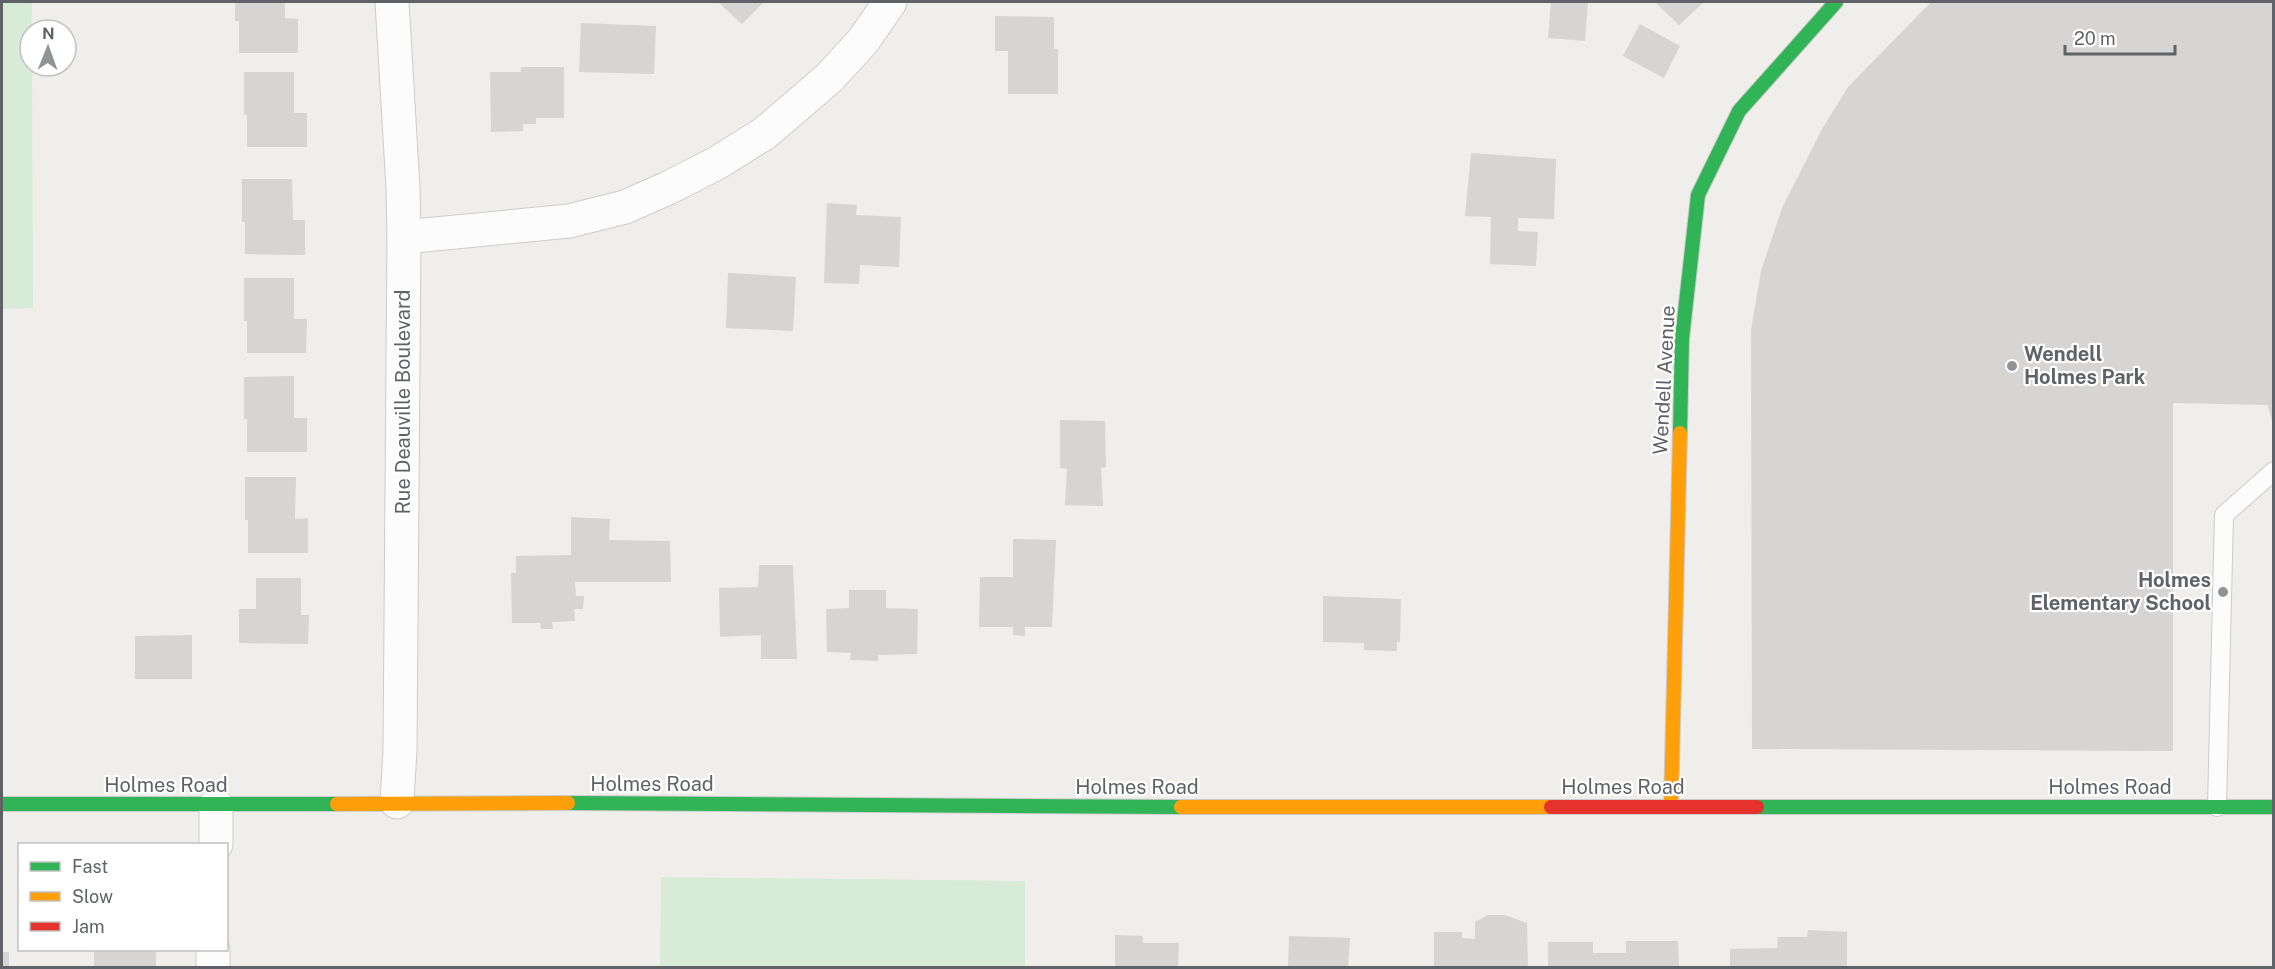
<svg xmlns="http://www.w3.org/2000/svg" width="2275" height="969" font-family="'Public Sans',sans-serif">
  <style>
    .green { fill: #d8ebd6 }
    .building { fill: #d6d5d3 }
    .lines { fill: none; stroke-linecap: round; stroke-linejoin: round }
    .lane-casing { stroke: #cbcccc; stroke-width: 20 }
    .street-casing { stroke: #cbcccc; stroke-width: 35 }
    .fast-casing { stroke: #cacacb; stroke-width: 16 }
    .slow-casing { stroke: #cacacb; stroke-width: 16 }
    .jam-casing { stroke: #cacacb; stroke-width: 16 }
    .lane { stroke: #fdfcfc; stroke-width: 18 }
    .street { stroke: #fdfcfc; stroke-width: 33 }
    .fast { stroke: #30b455; stroke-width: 14 }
    .slow { stroke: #ff9f0a; stroke-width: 14 }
    .jam { stroke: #e5322d; stroke-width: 14 }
    .poi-dot { fill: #919496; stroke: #fff; stroke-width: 2 }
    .labels { text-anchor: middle; stroke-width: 4.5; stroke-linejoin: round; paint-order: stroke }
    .poi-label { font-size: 20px; font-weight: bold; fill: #5f6368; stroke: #fff; text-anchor: start }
    .street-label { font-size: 20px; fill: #5f6368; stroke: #fff }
  </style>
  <rect width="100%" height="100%" fill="#efeeea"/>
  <g class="green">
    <path d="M 2,2 L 32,2 L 30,66 L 32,66 L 33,308 L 2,309 Z"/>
    <path d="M 661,877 L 1025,881 L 1025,967 L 660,967 Z"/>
  </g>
  <g class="building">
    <path d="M 235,2 L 285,2 L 285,18 L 298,19 L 298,53 L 239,53 L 239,21 L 235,21 Z"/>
    <path d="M 718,2 L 764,2 L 742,24 Z"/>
    <path d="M 1551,2 L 1588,2 L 1585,41 L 1548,38 Z"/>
    <path d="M 1655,2 L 1704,2 L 1679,25 Z"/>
    <path d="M 1931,2 L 2274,2 L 2274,429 L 2268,405 L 2173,403 L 2173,751 L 1752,749 L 1751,330 L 1761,271 L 1782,208 L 1822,129 L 1848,87 Z"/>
    <path d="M 995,16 L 1054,17 L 1054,49 L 1058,49 L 1058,94 L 1008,94 L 1008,51 L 995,51 Z"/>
    <path d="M 581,23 L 656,26 L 654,74 L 579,72 Z"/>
    <path d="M 1640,24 L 1680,46 L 1664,78 L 1623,56 Z"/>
    <path d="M 521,67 L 564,67 L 564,118 L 536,118 L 536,124 L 523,124 L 523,131 L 491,132 L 490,72 L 521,72 Z"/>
    <path d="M 244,72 L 294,72 L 294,113 L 307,113 L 307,147 L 247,147 L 247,114 L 244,115 Z"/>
    <path d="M 1471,153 L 1556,159 L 1554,219 L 1518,218 L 1518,231 L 1538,232 L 1536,266 L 1490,264 L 1491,217 L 1465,216 Z"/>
    <path d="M 242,179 L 292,179 L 293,220 L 305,220 L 305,255 L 245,254 L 245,222 L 242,222 Z"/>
    <path d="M 827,203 L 857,205 L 856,215 L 901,217 L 899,267 L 860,265 L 859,284 L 824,283 Z"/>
    <path d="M 728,273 L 796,277 L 793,331 L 726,328 Z"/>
    <path d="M 244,278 L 294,278 L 294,319 L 307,319 L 306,353 L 247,353 L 247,321 L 244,321 Z"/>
    <path d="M 294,376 L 294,418 L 307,418 L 307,452 L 247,452 L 247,419 L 244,419 L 244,377 Z"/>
    <path d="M 1060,420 L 1105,421 L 1106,467 L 1101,468 L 1103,506 L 1065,505 L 1067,469 L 1060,468 Z"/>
    <path d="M 245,477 L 296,477 L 295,519 L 308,518 L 308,553 L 248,553 L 248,520 L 245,520 Z"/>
    <path d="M 571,517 L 610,519 L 609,540 L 670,541 L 671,582 L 575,582 L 576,596 L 584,596 L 583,609 L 574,609 L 575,621 L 552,622 L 553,629 L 541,629 L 540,623 L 512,623 L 511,573 L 516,573 L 516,556 L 571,555 Z"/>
    <path d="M 1013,539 L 1056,540 L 1052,627 L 1025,627 L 1025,636 L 1013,635 L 1013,627 L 979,627 L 980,577 L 1013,577 Z"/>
    <path d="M 759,565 L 793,565 L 797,659 L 761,659 L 761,635 L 720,637 L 719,588 L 758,587 Z"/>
    <path d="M 256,578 L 301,578 L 301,615 L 309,615 L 308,644 L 239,643 L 239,609 L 256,609 Z"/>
    <path d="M 849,590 L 886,590 L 886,608 L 918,609 L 917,654 L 878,655 L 878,661 L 850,660 L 851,653 L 827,652 L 826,609 L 849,608 Z"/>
    <path d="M 1323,596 L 1401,599 L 1400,642 L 1397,642 L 1397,651 L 1364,650 L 1364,643 L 1323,642 Z"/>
    <path d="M 192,635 L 192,679 L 135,679 L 135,636 Z"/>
    <path d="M 1488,915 L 1505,915 L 1527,923 L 1528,967 L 1434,968 L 1434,932 L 1462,932 L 1462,938 L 1475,939 L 1475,922 Z"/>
    <path d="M 1808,930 L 1847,932 L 1847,968 L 1730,968 L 1730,949 L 1777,948 L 1778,937 L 1807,937 Z"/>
    <path d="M 1115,935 L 1143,936 L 1143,943 L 1179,943 L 1178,968 L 1115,968 Z"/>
    <path d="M 1289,936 L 1350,938 L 1348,968 L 1288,968 Z"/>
    <path d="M 1626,941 L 1678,941 L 1679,968 L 1548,968 L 1548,942 L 1593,942 L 1593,953 L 1626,953 Z"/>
    <rect x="94" y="950" width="62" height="18"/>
    <rect x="2" y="952" width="7" height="16"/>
  </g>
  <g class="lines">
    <defs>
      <path id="lane" d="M 2217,807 L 2224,515 L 2274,471"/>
      <g id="street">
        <path d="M 392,2 L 403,188 L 404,237 L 400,749 L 397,802"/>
        <path d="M 404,237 L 569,221 L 625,207 L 668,188 L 717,163 L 765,133 L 829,78 L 863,41 L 890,2"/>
        <path d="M 216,844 L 216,805"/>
        <path d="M 213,968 L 213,950"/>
      </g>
      <g id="fast">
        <path d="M 1680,433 L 1682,339 L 1698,195 L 1739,111 L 1836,2"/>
        <path d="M 568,803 L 1181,807"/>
        <path d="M 2,804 L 337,804"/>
        <path d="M 1757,807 L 2274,807"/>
      </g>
      <g id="slow">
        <path d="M 337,804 L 568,803"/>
        <path d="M 1671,806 L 1680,433"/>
        <path d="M 1181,807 L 1551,807"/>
      </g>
      <path id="jam" d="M 1551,807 L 1757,807"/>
    </defs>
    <use href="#lane" class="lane-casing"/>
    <use href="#street" class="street-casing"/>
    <use href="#fast" class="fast-casing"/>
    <use href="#slow" class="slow-casing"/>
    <use href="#jam" class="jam-casing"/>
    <use href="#lane" class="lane"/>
    <use href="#street" class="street"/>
    <use href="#fast" class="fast"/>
    <use href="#slow" class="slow"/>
    <use href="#jam" class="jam"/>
  </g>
  <g class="poi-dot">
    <circle cx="2012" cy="366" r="6"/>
    <circle cx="2223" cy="592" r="6"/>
  </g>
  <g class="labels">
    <g class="poi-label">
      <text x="2024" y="361">Wendell<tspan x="2024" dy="23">Holmes Park</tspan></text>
      <text x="2211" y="587" text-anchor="end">Holmes<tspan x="2211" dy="23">Elementary School</tspan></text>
    </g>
    <g class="street-label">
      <text transform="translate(1664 380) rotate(-87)" y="7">Wendell Avenue</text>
      <text transform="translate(403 402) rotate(-90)" y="7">Rue Deauville Boulevard</text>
      <text x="652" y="791">Holmes Road</text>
      <text x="166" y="792">Holmes Road</text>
      <text x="1137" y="794">Holmes Road</text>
      <text x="1623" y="794">Holmes Road</text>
      <text x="2110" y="794">Holmes Road</text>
    </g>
  </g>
  <rect width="2275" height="969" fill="none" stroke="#5f6368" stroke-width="6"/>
  <rect x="18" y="843" width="210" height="108" fill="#ffffff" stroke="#bfc1c3" stroke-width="1.5"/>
  <rect x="30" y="862" width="30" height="9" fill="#30b455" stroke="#bfc1c3" stroke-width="1.5"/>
  <text x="72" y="873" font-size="18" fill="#5f6368">Fast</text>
  <rect x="30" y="892" width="30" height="9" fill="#ff9f0a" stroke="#bfc1c3" stroke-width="1.5"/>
  <text x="72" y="903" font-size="18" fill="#5f6368">Slow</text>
  <rect x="30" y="922" width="30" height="9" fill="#e5322d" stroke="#bfc1c3" stroke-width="1.5"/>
  <text x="72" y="933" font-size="18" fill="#5f6368">Jam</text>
  <g transform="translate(48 48) rotate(1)"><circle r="28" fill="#ffffff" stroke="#bfc1c3" stroke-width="1.5"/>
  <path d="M0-4.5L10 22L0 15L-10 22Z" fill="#919496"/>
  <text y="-9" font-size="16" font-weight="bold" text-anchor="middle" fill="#5f6368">N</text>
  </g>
  <path d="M2065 45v9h110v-9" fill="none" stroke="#5f6368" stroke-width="3"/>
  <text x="2074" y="45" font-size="18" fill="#5f6368" stroke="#ffffff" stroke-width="4.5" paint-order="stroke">20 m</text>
</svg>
